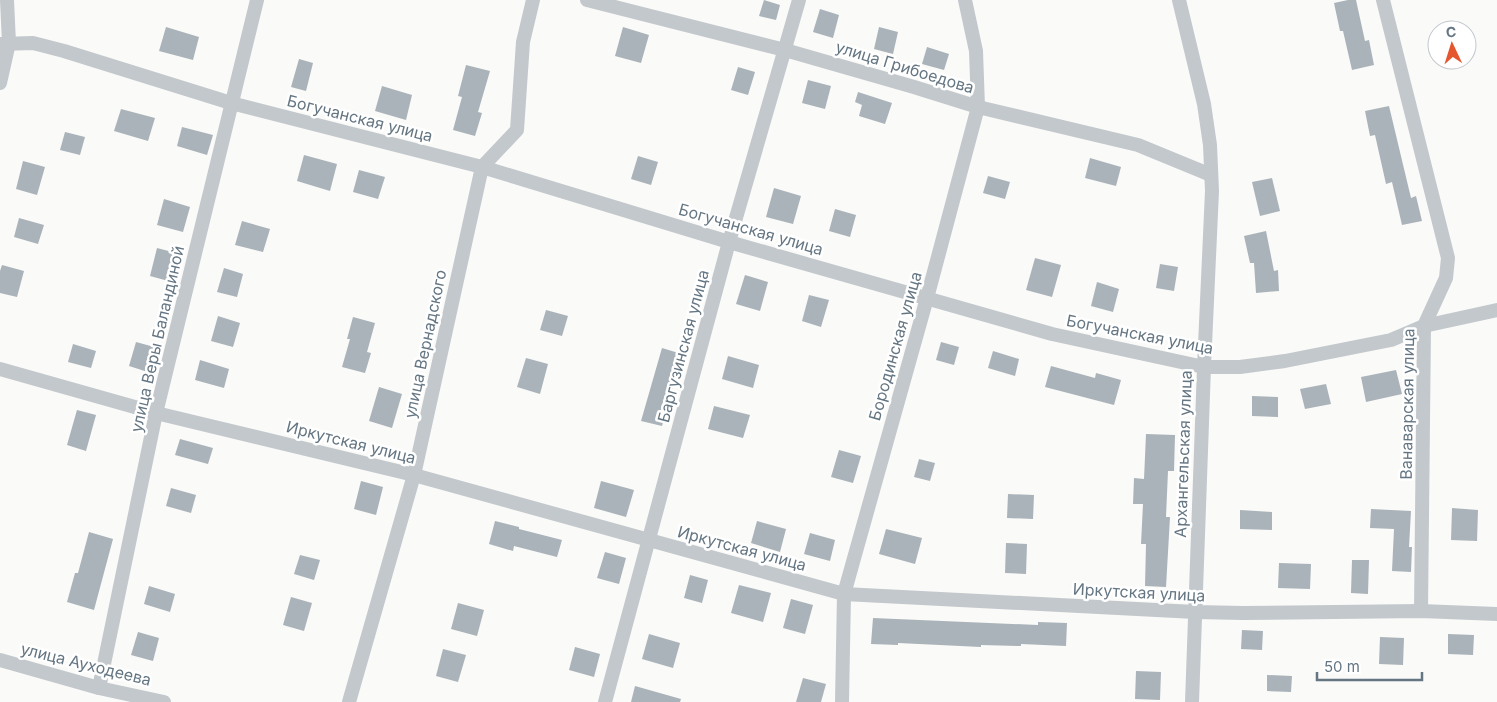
<svg xmlns="http://www.w3.org/2000/svg" width="1497" height="702" font-family="Inter,sans-serif">
  <style>
    .building { fill: #aab3b9 }
    .lines { fill: none; stroke-linecap: round; stroke-linejoin: round }
    .minor { stroke: #c3c8cc; stroke-width: 14 }
    .labels { text-anchor: middle; stroke-width: 5; stroke-linejoin: round; paint-order: stroke }
    .street-label { font-size: 16px; fill: #657683; stroke: #fff }
  </style>
  <rect width="100%" height="100%" fill="#fafaf8"/>
  <g class="building">
    <path d="M 764,0 L 780,5 L 776,20 L 759,16 Z"/>
    <path d="M 1348,0 L 1356,0 L 1365,41 L 1369,40 L 1374,65 L 1352,70 L 1343,31 L 1340,31 L 1334,3 Z"/>
    <path d="M 820,9 L 839,15 L 833,38 L 813,32 Z"/>
    <path d="M 166,27 L 199,37 L 193,60 L 159,51 Z"/>
    <path d="M 623,27 L 649,35 L 641,63 L 615,56 Z"/>
    <path d="M 879,27 L 898,32 L 893,54 L 874,49 Z"/>
    <path d="M 927,47 L 949,54 L 944,70 L 922,64 Z"/>
    <path d="M 299,59 L 313,63 L 306,91 L 291,87 Z"/>
    <path d="M 466,65 L 490,71 L 478,112 L 482,113 L 475,136 L 453,130 L 462,97 L 458,96 Z"/>
    <path d="M 738,67 L 755,72 L 748,95 L 731,90 Z"/>
    <path d="M 808,80 L 831,86 L 825,109 L 802,103 Z"/>
    <path d="M 382,86 L 412,95 L 406,120 L 375,111 Z"/>
    <path d="M 858,92 L 892,103 L 885,124 L 859,116 L 862,105 L 855,102 Z"/>
    <path d="M 1389,106 L 1411,198 L 1416,196 L 1422,221 L 1402,225 L 1392,182 L 1386,184 L 1375,135 L 1370,136 L 1365,111 Z"/>
    <path d="M 121,109 L 155,118 L 148,141 L 114,131 Z"/>
    <path d="M 182,127 L 213,135 L 207,155 L 177,146 Z"/>
    <path d="M 65,132 L 85,137 L 80,155 L 60,150 Z"/>
    <path d="M 304,155 L 337,164 L 330,191 L 297,181 Z"/>
    <path d="M 638,156 L 658,162 L 651,185 L 631,179 Z"/>
    <path d="M 1090,158 L 1121,167 L 1116,186 L 1085,178 Z"/>
    <path d="M 23,161 L 45,167 L 37,195 L 16,189 Z"/>
    <path d="M 359,170 L 385,177 L 378,199 L 353,192 Z"/>
    <path d="M 988,176 L 1010,182 L 1005,199 L 983,193 Z"/>
    <path d="M 1272,178 L 1280,211 L 1260,216 L 1252,182 Z"/>
    <path d="M 774,188 L 801,196 L 793,224 L 766,217 Z"/>
    <path d="M 164,199 L 190,207 L 183,232 L 157,225 Z"/>
    <path d="M 835,209 L 856,215 L 850,237 L 829,231 Z"/>
    <path d="M 19,218 L 44,225 L 38,244 L 14,237 Z"/>
    <path d="M 242,221 L 270,229 L 263,252 L 235,245 Z"/>
    <path d="M 1266,231 L 1274,271 L 1278,270 L 1279,291 L 1256,293 L 1254,263 L 1250,263 L 1244,236 Z"/>
    <path d="M 157,248 L 180,254 L 172,282 L 150,276 Z"/>
    <path d="M 1035,258 L 1061,265 L 1052,297 L 1026,290 Z"/>
    <path d="M 1160,264 L 1178,267 L 1174,291 L 1156,288 Z"/>
    <path d="M 2,265 L 24,271 L 17,297 L 0,293 L 0,271 Z"/>
    <path d="M 224,268 L 243,274 L 237,297 L 217,292 Z"/>
    <path d="M 745,275 L 768,282 L 760,311 L 736,304 Z"/>
    <path d="M 1097,282 L 1119,289 L 1113,312 L 1091,306 Z"/>
    <path d="M 809,295 L 829,300 L 821,327 L 802,321 Z"/>
    <path d="M 546,310 L 568,316 L 562,336 L 540,330 Z"/>
    <path d="M 218,316 L 240,323 L 233,347 L 211,341 Z"/>
    <path d="M 353,317 L 375,323 L 367,352 L 371,353 L 365,373 L 342,367 L 350,339 L 347,339 Z"/>
    <path d="M 136,342 L 158,348 L 151,373 L 129,366 Z"/>
    <path d="M 941,342 L 959,347 L 954,365 L 936,360 Z"/>
    <path d="M 73,344 L 96,351 L 91,368 L 68,362 Z"/>
    <path d="M 662,348 L 685,355 L 678,381 L 675,380 L 662,426 L 641,421 Z"/>
    <path d="M 993,351 L 1019,359 L 1015,376 L 988,368 Z"/>
    <path d="M 728,356 L 759,365 L 753,388 L 722,379 Z"/>
    <path d="M 526,358 L 548,364 L 540,394 L 517,387 Z"/>
    <path d="M 200,360 L 229,369 L 224,388 L 195,380 Z"/>
    <path d="M 1051,366 L 1095,378 L 1096,373 L 1121,380 L 1114,405 L 1045,387 Z"/>
    <path d="M 1396,370 L 1402,394 L 1366,402 L 1361,377 Z"/>
    <path d="M 1326,384 L 1331,404 L 1305,409 L 1300,389 Z"/>
    <path d="M 379,387 L 402,394 L 392,428 L 369,421 Z"/>
    <path d="M 1252,396 L 1278,397 L 1278,417 L 1252,416 Z"/>
    <path d="M 714,406 L 750,415 L 743,438 L 708,429 Z"/>
    <path d="M 77,410 L 96,415 L 86,451 L 67,445 Z"/>
    <path d="M 1146,434 L 1175,435 L 1174,471 L 1168,471 L 1166,517 L 1170,517 L 1166,587 L 1145,586 L 1146,544 L 1141,544 L 1143,504 L 1133,504 L 1134,478 L 1144,479 Z"/>
    <path d="M 180,439 L 213,448 L 208,464 L 175,455 Z"/>
    <path d="M 839,450 L 861,456 L 853,483 L 831,477 Z"/>
    <path d="M 919,459 L 935,463 L 930,481 L 914,477 Z"/>
    <path d="M 361,481 L 383,487 L 376,515 L 354,509 Z"/>
    <path d="M 601,481 L 634,490 L 626,517 L 594,508 Z"/>
    <path d="M 171,488 L 196,495 L 191,513 L 166,506 Z"/>
    <path d="M 1008,494 L 1034,495 L 1033,519 L 1007,518 Z"/>
    <path d="M 1452,508 L 1478,510 L 1477,541 L 1451,540 Z"/>
    <path d="M 1371,509 L 1411,511 L 1409,547 L 1412,547 L 1411,572 L 1392,571 L 1394,529 L 1370,528 Z"/>
    <path d="M 1240,510 L 1272,512 L 1272,530 L 1240,529 Z"/>
    <path d="M 495,521 L 519,527 L 519,529 L 562,540 L 557,557 L 514,546 L 513,551 L 489,544 Z"/>
    <path d="M 757,521 L 786,529 L 780,552 L 751,543 Z"/>
    <path d="M 886,529 L 922,538 L 915,564 L 879,554 Z"/>
    <path d="M 89,532 L 113,539 L 94,610 L 67,602 L 75,573 L 78,573 Z"/>
    <path d="M 810,533 L 835,540 L 830,561 L 804,554 Z"/>
    <path d="M 1006,543 L 1027,544 L 1026,574 L 1005,573 Z"/>
    <path d="M 605,552 L 626,558 L 619,584 L 597,578 Z"/>
    <path d="M 300,555 L 320,560 L 314,580 L 294,574 Z"/>
    <path d="M 1352,560 L 1369,560 L 1368,594 L 1351,593 Z"/>
    <path d="M 1279,563 L 1311,564 L 1310,589 L 1278,588 Z"/>
    <path d="M 690,575 L 708,580 L 702,603 L 684,598 Z"/>
    <path d="M 739,585 L 771,593 L 763,622 L 731,613 Z"/>
    <path d="M 149,586 L 175,594 L 170,612 L 144,604 Z"/>
    <path d="M 291,597 L 312,603 L 304,631 L 283,625 Z"/>
    <path d="M 791,599 L 813,605 L 805,634 L 783,628 Z"/>
    <path d="M 458,603 L 484,610 L 477,636 L 451,629 Z"/>
    <path d="M 873,618 L 1038,625 L 1038,622 L 1067,623 L 1066,646 L 1021,644 L 1021,646 L 981,645 L 981,647 L 898,643 L 898,645 L 871,644 Z"/>
    <path d="M 1242,630 L 1263,631 L 1262,650 L 1241,649 Z"/>
    <path d="M 138,632 L 159,638 L 153,661 L 131,655 Z"/>
    <path d="M 649,634 L 680,643 L 673,668 L 642,659 Z"/>
    <path d="M 1448,634 L 1474,635 L 1473,655 L 1448,654 Z"/>
    <path d="M 1380,637 L 1404,638 L 1403,665 L 1379,664 Z"/>
    <path d="M 575,647 L 600,654 L 594,677 L 569,670 Z"/>
    <path d="M 443,649 L 466,655 L 458,682 L 436,676 Z"/>
    <path d="M 1136,671 L 1161,672 L 1160,700 L 1135,699 Z"/>
    <path d="M 1267,675 L 1292,676 L 1291,692 L 1267,691 Z"/>
    <path d="M 803,678 L 826,684 L 821,702 L 796,702 Z"/>
    <path d="M 635,686 L 681,699 L 680,702 L 631,702 Z"/>
  </g>
  <g class="lines">
    <g class="minor">
      <path d="M 587,0 L 785,50 L 914,87 L 978,107 L 1138,145 L 1211,175"/>
      <path d="M 1179,0 L 1204,104 L 1210,145 L 1212,191 L 1204,367 L 1192,702"/>
      <path d="M 1383,0 L 1448,258 L 1446,278 L 1424,326 L 1421,611"/>
      <path d="M 0,44 L 33,43 L 64,51 L 231,103 L 482,167 L 729,242 L 1052,334 L 1204,367 L 1240,367 L 1285,361 L 1391,340 L 1424,326 L 1497,310"/>
      <path d="M 0,83 L 9,43 L 7,0"/>
      <path d="M 0,369 L 156,413 L 414,475 L 844,594 L 1195,612 L 1243,613 L 1421,611 L 1497,614"/>
      <path d="M 0,660 L 99,688 L 164,702"/>
      <path d="M 99,688 L 156,413 L 257,0"/>
      <path d="M 349,702 L 414,475 L 482,167 L 517,130 L 523,42 L 533,0"/>
      <path d="M 605,702 L 729,242 L 799,0"/>
      <path d="M 842,702 L 844,594 L 927,298 L 978,107 L 976,51 L 965,0"/>
    </g>
  </g>
  <g class="labels">
    <g class="street-label">
      <text transform="translate(905 67) rotate(17)" y="6">улица Грибоедова</text>
      <text transform="translate(360 118) rotate(14)" y="6">Богучанская улица</text>
      <text transform="translate(751 229) rotate(16)" y="6">Богучанская улица</text>
      <text transform="translate(1140 334) rotate(11)" y="6">Богучанская улица</text>
      <text transform="translate(157 339) rotate(-77)" y="6">улица Веры Баландиной</text>
      <text transform="translate(425 344) rotate(-78)" y="6">улица Вернадского</text>
      <text transform="translate(683 346) rotate(-75)" y="6">Баргузинская улица</text>
      <text transform="translate(895 346) rotate(-74)" y="6">Бородинская улица</text>
      <text transform="translate(1407 404) rotate(-89)" y="6">Ванаварская улица</text>
      <text transform="translate(351 442) rotate(14)" y="6">Иркутская улица</text>
      <text transform="translate(1183 454) rotate(-88)" y="6">Архангельская улица</text>
      <text transform="translate(742 548) rotate(15)" y="6">Иркутская улица</text>
      <text transform="translate(1139 592) rotate(3)" y="6">Иркутская улица</text>
      <text transform="translate(86 664) rotate(14)" y="6">улица Ауходеева</text>
    </g>
  </g>
  <g transform="translate(1452 45) rotate(356)"><circle r="24" fill="#ffffff" stroke="#c1c8cd"/>
  <path d="M0-4L9 19L0 12L-9 19Z" fill="#e4572e"/>
  <text y="-8" font-size="14" font-weight="bold" text-anchor="middle" fill="#657683">С</text>
  </g>
  <path d="M1317 672v8h105v-8" fill="none" stroke="#657683" stroke-width="2.5"/>
  <text x="1324" y="672" font-size="15" fill="#657683" stroke="#ffffff" stroke-width="4" paint-order="stroke">50 m</text>
</svg>
